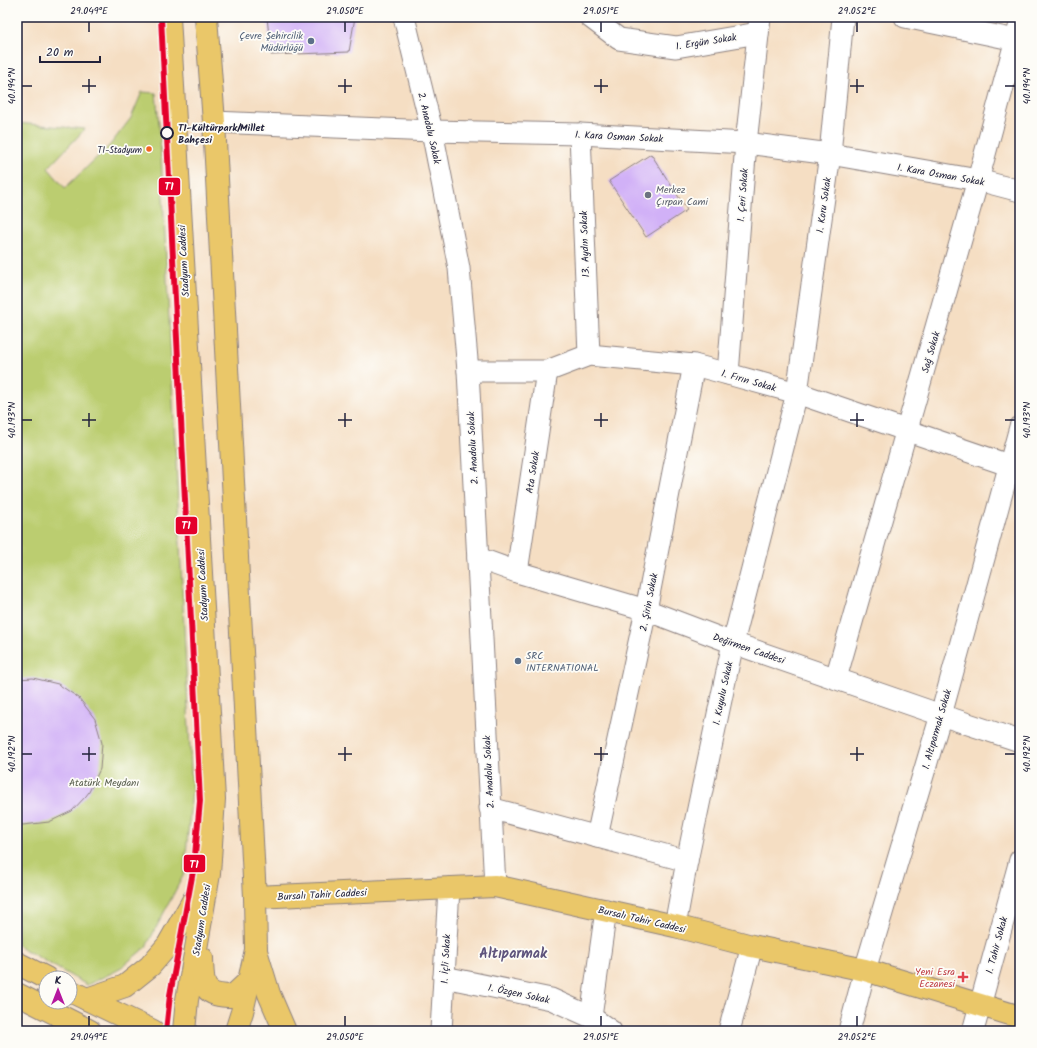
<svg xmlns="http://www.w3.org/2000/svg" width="1037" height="1048" font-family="Kalam,sans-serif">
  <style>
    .green { fill: #bbcd70; stroke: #6e7856 }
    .building { fill: #d1b1f7 }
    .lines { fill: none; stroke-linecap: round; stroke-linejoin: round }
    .minor-casing { stroke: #8c807f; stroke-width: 23 }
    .major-casing { stroke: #8c807f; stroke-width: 24 }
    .minor { stroke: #fff; stroke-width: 21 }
    .major { stroke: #eac769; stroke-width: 22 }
    .tram-1-casing { stroke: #fdfcf7; stroke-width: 9 }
    .tram-1 { stroke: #e4002b; stroke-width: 6 }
    .ticks { fill: none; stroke: #22223b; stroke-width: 1.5 }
    .service-dot { fill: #5c6f8a; stroke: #fdfcf7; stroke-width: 1.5 }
    .stop-dot { fill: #fdfcf7; stroke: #22223b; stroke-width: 2 }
    .bus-dot { fill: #f26522; stroke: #fdfcf7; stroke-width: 1.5 }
    .worship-dot { fill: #6b7280; stroke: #fdfcf7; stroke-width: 1.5 }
    .health-dot { fill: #e0444e; stroke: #fdfcf7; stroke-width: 1.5 }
    .labels { text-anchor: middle; stroke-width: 3.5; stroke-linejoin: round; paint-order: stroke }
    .bus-label { font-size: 9px; fill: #22223b; stroke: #fdfcf7; text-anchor: end }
    .service-label { font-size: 10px; fill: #4e5e75; stroke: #fdfcf7; text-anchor: end }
    .street-label { font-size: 10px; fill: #22223b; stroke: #fdfcf7 }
    .stop-label { font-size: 10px; font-weight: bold; fill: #22223b; stroke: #fdfcf7; text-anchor: start }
    .worship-label { font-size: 10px; fill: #5b616d; stroke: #fdfcf7; text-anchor: start }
    .park-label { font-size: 10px; fill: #585e4e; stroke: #fdfcf7 }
    .health-label { font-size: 10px; fill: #be3a42; stroke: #fdfcf7; text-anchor: end }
    .district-label { font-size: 14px; font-weight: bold; fill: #5f547d; stroke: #fdfcf7 }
    .line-badge { stroke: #fdfcf7; stroke-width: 1.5 }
    .badge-label { font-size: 11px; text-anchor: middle; font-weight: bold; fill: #fff }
    .neatline { fill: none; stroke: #22223b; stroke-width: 1.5 }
    .ticks-label { font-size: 10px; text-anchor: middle; fill: #22223b }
  </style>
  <rect width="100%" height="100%" fill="#fdfcf7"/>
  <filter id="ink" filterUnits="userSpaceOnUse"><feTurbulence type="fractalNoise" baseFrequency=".025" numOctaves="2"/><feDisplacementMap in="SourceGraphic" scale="8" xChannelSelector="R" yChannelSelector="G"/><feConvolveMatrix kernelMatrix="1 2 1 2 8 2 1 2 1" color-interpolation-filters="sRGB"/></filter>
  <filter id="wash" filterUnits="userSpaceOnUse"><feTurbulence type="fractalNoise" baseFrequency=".012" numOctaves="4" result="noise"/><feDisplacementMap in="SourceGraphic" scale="16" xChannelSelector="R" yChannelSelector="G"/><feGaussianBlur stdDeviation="0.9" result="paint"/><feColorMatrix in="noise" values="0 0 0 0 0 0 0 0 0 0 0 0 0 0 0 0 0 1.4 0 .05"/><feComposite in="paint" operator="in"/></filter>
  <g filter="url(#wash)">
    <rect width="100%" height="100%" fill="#f5dec3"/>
    <path class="green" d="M 142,92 L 156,93 L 160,135 L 192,791 L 184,874 L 146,947 L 118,970 L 87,985 L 17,945 L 17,123 L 85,129 L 48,168 L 65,188 L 110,145 L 131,118 Z"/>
    <g id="blocks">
      <g class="building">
        <path d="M 267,17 L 355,17 L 349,52 L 271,55 Z"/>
        <path d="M 651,154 L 687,210 L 646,237 L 609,181 Z"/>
        <path d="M 33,678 L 58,684 L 79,698 L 95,719 L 102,743 L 100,769 L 89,792 L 86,796 L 72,811 L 49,822 L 23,825 L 17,823 L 17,679 Z"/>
      </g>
    </g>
  </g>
  <g filter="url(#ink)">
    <use href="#blocks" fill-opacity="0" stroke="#8c807f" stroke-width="1"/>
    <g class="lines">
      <defs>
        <g id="minor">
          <path d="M 404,17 L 432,131 L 459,268 L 468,371 L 495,886"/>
          <path d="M 590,17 L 619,39 L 676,47 L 758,33"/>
          <path d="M 905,17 L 1016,40"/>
          <path d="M 214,122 L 432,131 L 580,134 L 746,143 L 830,154 L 978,180 L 1020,191"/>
          <path d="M 580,134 L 589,355"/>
          <path d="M 468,371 L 547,371 L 589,355 L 694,365 L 728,374 L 797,393 L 1020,469"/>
          <path d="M 728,374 L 746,143 L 760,17"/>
          <path d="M 478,558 L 517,572 L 646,610 L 733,643 L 941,715 L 1020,741"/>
          <path d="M 517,572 L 547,371"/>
          <path d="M 836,678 L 978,180 L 1020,24"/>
          <path d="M 490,808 L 687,861"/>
          <path d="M 597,837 L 646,610 L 694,365"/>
          <path d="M 675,926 L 687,861 L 733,643 L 797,393 L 830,154 L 843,17"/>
          <path d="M 444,977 L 551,999 L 591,1017 L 611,1031"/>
          <path d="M 591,1017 L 606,910"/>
          <path d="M 441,1031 L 449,888"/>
          <path d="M 729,1031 L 752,946"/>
          <path d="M 849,1031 L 865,970 L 941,715 L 1020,427"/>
          <path d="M 973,1031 L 1020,860"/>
        </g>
        <g id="major">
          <path d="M 169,17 L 214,799 L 209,874 L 187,1000 L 184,1031"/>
          <path d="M 206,17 L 214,122 L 255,897 L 256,950 L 242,1012 L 236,1031"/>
          <path d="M 255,897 L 495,886 L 675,926 L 752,946 L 865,970 L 1020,1017"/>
          <path d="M 256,951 L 269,994 L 285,1031"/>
          <path d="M 202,958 C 203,986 202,996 233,996 L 249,981"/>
          <path d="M 17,963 L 46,978"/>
          <path d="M 70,991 L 153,1031"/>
          <path d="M 17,994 L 90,1031"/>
          <path d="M 87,999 L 125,986 L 150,966 L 168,945 L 202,885"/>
        </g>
      </defs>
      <use href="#minor" class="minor-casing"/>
      <use href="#major" class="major-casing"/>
      <use href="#minor" class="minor"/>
      <use href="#major" class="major"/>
      <defs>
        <path id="tram-1" d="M 161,17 L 200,801 L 194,866 L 170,995 L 166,1031"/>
      </defs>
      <use href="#tram-1" class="tram-1-casing"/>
      <use href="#tram-1" class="tram-1"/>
    </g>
  </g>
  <path class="ticks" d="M 89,22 L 89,32M 345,22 L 345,32M 601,22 L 601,32M 857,22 L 857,32M 89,79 L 89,93M 345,79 L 345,93M 601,79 L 601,93M 857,79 L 857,93M 22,86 L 32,86M 82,86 L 96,86M 338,86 L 352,86M 594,86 L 608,86M 850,86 L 864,86M 1005,86 L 1015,86M 89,413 L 89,427M 345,413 L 345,427M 601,413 L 601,427M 857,413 L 857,427M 22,420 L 32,420M 82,420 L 96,420M 338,420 L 352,420M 594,420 L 608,420M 850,420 L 864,420M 1005,420 L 1015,420M 89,747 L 89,761M 345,747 L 345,761M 601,747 L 601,761M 857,747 L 857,761M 22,754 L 32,754M 82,754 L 96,754M 338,754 L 352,754M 594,754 L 608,754M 850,754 L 864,754M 1005,754 L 1015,754M 89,1016 L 89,1026M 345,1016 L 345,1026M 601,1016 L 601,1026M 857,1016 L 857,1026"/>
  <g class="service-dot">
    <circle cx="311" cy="41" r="4"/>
    <circle cx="518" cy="661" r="4"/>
  </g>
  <circle class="stop-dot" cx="167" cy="133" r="6"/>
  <circle class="bus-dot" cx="149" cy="149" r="3.5"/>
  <circle class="worship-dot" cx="648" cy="195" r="4"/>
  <path class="health-dot" d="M961 971h4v4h4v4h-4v4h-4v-4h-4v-4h4z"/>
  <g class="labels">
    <g class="bus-label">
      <text x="142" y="153">T1-Stadyum</text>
    </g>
    <g class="service-label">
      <text x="303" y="39">Çevre Şehircilik<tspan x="303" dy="12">Müdürlüğü</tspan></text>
      <text x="526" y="659" text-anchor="start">SRC<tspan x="526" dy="12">INTERNATIONAL</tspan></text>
    </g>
    <g class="street-label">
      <text transform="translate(706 41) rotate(-9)" y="4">1. Ergün Sokak</text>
      <text transform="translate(430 128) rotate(77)" y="4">2. Anadolu Sokak</text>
      <text transform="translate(619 136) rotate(3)" y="4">1. Kara Osman Sokak</text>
      <text transform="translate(941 174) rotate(10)" y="4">1. Kara Osman Sokak</text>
      <text transform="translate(742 195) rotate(-86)" y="4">1. Çeri Sokak</text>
      <text transform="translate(823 205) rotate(-82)" y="4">1. Koru Sokak</text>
      <text transform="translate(584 244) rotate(-92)" y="4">13. Aydın Sokak</text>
      <text transform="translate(183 261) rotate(-93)" y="4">Stadyum Caddesi</text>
      <text transform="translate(930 352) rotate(-74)" y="4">Sağ Sokak</text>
      <text transform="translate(749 380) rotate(16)" y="4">1. Fırın Sokak</text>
      <text transform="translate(472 448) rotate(-93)" y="4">2. Anadolu Sokak</text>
      <text transform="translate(532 472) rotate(-81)" y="4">Ata Sokak</text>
      <text transform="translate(202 585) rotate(-93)" y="4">Stadyum Caddesi</text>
      <text transform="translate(648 602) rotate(-79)" y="4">2. Şirin Sokak</text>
      <text transform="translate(749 648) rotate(19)" y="4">Değirmen Caddesi</text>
      <text transform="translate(722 693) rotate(-78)" y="4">1. Kuyulu Sokak</text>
      <text transform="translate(936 729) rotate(-74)" y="4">1. Altıparmak Sokak</text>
      <text transform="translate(488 772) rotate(-93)" y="4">2. Anadolu Sokak</text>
      <text transform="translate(322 894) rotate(-3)" y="4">Bursalı Tahir Caddesi</text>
      <text transform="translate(642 919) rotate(13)" y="4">Bursalı Tahir Caddesi</text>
      <text transform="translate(201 920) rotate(-81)" y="4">Stadyum Caddesi</text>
      <text transform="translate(996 945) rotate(-75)" y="4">1. Tahir Sokak</text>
      <text transform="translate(445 959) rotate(-87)" y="4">1. İçli Sokak</text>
      <text transform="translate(519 993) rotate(12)" y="4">1. Özgen Sokak</text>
    </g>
    <g class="stop-label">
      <text x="178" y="131">T1-Kültürpark/Millet<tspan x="178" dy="12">Bahçesi</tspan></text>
    </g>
    <g class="worship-label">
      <text x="656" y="193">Merkez<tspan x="656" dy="12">Çırpan Cami</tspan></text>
    </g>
    <g class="park-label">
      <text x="104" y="786">Atatürk Meydanı</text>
    </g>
    <g class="health-label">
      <text x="955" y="975">Yeni Esra<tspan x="955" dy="12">Eczanesi</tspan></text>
    </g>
    <g class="district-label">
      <text x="513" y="958">Altıparmak</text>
    </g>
  </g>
  <g class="line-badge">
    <rect x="158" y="177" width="23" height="19" rx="4" fill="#e4002b"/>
    <rect x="175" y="516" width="23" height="19" rx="4" fill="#e4002b"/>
    <rect x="183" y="854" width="23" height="19" rx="4" fill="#e4002b"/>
  </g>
  <g class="badge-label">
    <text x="169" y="190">T1</text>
    <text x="186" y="529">T1</text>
    <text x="194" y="868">T1</text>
  </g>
  <rect width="1037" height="1048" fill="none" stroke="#fdfcf7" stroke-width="44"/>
  <g transform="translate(58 990)"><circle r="19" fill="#fdfcf7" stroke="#a5a5ac"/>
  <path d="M0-3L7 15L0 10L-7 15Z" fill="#b5179e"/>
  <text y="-6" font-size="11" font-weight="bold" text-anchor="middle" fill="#22223b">K</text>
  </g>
  <path d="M40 56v6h60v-6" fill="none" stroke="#22223b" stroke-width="2"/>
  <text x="46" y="56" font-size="12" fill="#22223b" stroke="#fdfcf7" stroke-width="3" paint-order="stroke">20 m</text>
  <rect x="22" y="22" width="993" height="1004" class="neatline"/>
  <g class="ticks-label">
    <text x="89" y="14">29.049°E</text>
    <text x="345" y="14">29.050°E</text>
    <text x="601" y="14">29.051°E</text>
    <text x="857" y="14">29.052°E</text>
    <text transform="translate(11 86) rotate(-90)" y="4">40.194°N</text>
    <text transform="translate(1026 86) rotate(-90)" y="4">40.194°N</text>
    <text transform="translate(11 420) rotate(-90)" y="4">40.193°N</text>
    <text transform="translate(1026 420) rotate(-90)" y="4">40.193°N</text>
    <text transform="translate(11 754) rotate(-90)" y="4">40.192°N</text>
    <text transform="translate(1026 754) rotate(-90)" y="4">40.192°N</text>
    <text x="89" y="1040">29.049°E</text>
    <text x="345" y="1040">29.050°E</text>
    <text x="601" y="1040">29.051°E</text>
    <text x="857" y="1040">29.052°E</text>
  </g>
</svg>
